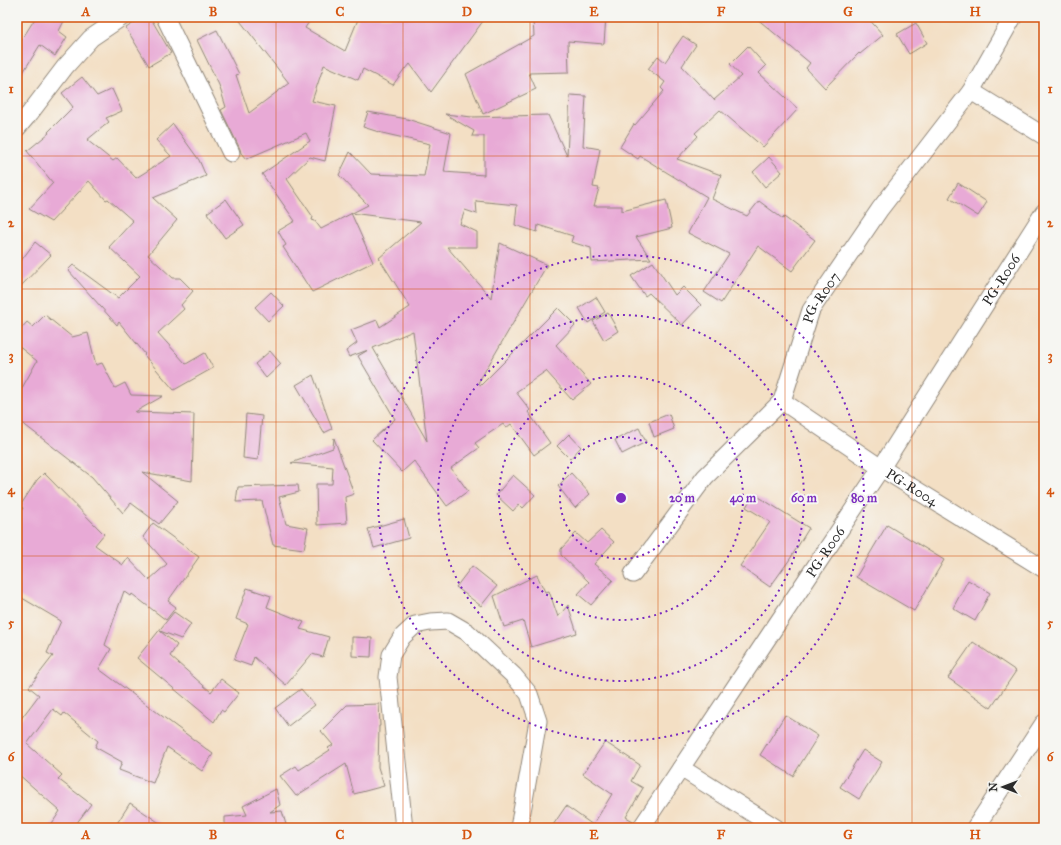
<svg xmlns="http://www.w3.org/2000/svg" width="1061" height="845" font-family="'IM FELL Great Primer',serif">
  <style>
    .building { fill: #e8aad6; fill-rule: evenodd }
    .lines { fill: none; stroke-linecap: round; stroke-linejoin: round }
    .street-casing { stroke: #8f8578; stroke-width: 19 }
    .street { stroke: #fff; stroke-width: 17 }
    .grid { fill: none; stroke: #d5540f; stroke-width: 1; stroke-opacity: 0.55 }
    .ring { fill: none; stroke: #7b2cbf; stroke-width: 2; stroke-dasharray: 2 4 }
    .labels { text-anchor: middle; stroke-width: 4; stroke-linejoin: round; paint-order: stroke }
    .street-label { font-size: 14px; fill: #2b2b2b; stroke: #f6f6f2 }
    .centre { fill: #7b2cbf; stroke: #f6f6f2; stroke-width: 2 }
    .ring-label { font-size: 12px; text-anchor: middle; font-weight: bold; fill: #7b2cbf; stroke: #f6f6f2; stroke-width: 4; stroke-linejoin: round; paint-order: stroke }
    .neatline { fill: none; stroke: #d5540f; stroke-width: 1.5 }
    .grid-label { font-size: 13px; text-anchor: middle; font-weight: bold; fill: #d5540f }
  </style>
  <rect width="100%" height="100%" fill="#f6f6f2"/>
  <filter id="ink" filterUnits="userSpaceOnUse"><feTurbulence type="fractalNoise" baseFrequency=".025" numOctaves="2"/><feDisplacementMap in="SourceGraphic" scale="8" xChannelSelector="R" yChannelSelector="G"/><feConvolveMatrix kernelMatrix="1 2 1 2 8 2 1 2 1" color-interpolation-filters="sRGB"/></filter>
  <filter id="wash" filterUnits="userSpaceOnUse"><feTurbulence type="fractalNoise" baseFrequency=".012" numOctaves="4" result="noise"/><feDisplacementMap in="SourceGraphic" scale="16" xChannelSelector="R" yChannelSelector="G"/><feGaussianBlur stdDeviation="0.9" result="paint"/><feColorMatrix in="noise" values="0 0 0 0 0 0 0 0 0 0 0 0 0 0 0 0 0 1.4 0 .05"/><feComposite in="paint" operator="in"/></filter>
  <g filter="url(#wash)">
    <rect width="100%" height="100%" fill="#f3dfc4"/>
    <g id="blocks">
      <g class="building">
        <path d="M 36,17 L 66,17 L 59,31 L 67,37 L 55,56 L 40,45 L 17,82 L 17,47 Z"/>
        <path d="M 143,17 L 150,17 L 171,53 L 149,66 L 126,28 Z"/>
        <path d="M 237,17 L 312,17 L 305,28 L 345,51 L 359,17 L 486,17 L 431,92 L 410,64 L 406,69 L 405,68 L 393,85 L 363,69 L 358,80 L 324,65 L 312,101 L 336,106 L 325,161 L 310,157 L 287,179 L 313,217 L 312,220 L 315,221 L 321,229 L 323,228 L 368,205 L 339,175 L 350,152 L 371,174 L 424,176 L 430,144 L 382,133 L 363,127 L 368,112 L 407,119 L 451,133 L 444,172 L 484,175 L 484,136 L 472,136 L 474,131 L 445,114 L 472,117 L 548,115 L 567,156 L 570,95 L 586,96 L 583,146 L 600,149 L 593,187 L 599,188 L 594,206 L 622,206 L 622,211 L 666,200 L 672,228 L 636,237 L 651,259 L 592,262 L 591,248 L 571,242 L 573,236 L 538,225 L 537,232 L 515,225 L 517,205 L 476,201 L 477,214 L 465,210 L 460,224 L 477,232 L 477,247 L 447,247 L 491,298 L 500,243 L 547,265 L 478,383 L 481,385 L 558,308 L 575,325 L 556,345 L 591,384 L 572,400 L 546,371 L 516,392 L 530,410 L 528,412 L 550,443 L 534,455 L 511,424 L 506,428 L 503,424 L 475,443 L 479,448 L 451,468 L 468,491 L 447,506 L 414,461 L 402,472 L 372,440 L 395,419 L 358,356 L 368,350 L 349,357 L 346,351 L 357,343 L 351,330 L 377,320 L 380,327 L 410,307 L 379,258 L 421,222 L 351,213 L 373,262 L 312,292 L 283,247 L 286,245 L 278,231 L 295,221 L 262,174 L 310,141 L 306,133 L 246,159 L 241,153 L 240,149 L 221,110 L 226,107 L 219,85 L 197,40 L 217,30 L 239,74 L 236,75 L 249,113 L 289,83 ZM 413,331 L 427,441 L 373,348 Z"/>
        <path d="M 565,17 L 606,17 L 604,44 L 568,41 L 569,72 L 529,73 L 536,89 L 483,114 L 466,74 L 534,36 L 533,20 Z"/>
        <path d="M 755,17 L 867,17 L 883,35 L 860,54 L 859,53 L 825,88 L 806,68 L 810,63 Z"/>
        <path d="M 916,23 L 927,43 L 909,54 L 897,34 Z"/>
        <path d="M 683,36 L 696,45 L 682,66 L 714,100 L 741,76 L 730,64 L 748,46 L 766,66 L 759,73 L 798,109 L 763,147 L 720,110 L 695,133 L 698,136 L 677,159 L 721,175 L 712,199 L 747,216 L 759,201 L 783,219 L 784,217 L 815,240 L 792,271 L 758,246 L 721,303 L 704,292 L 729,254 L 688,233 L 707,197 L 640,156 L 638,159 L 620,147 L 634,124 L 635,125 L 664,91 L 661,88 L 665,82 L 648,69 L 658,56 L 665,62 Z"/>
        <path d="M 82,77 L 97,96 L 112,89 L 122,111 L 106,118 L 109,122 L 87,140 L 113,161 L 117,158 L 136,178 L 171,156 L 156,140 L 173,124 L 199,160 L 206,176 L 153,198 L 177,220 L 148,255 L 173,278 L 180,278 L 193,291 L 181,305 L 184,309 L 158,333 L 186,364 L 205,353 L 213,368 L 174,390 L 144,355 L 145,354 L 119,322 L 117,325 L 68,270 L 73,265 L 118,298 L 140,276 L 109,247 L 133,221 L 108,199 L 106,200 L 89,181 L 51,222 L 29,209 L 53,183 L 27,151 L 49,133 L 48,132 L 73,107 L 62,93 Z"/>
        <path d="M 769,157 L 782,172 L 765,187 L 753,172 Z"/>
        <path d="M 958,183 L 987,202 L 978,216 L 949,198 Z"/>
        <path d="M 226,199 L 244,225 L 225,238 L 207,213 Z"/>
        <path d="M 35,242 L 51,255 L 17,290 L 17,266 Z"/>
        <path d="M 653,262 L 675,295 L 683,287 L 701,305 L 682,325 L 649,293 L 645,296 L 631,276 Z"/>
        <path d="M 271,292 L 284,306 L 268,321 L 255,307 Z"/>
        <path d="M 596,297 L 605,312 L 588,323 L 579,308 Z"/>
        <path d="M 608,313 L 618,331 L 604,340 L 593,321 Z"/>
        <path d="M 45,315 L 72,337 L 88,333 L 96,365 L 102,363 L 115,388 L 125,383 L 131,395 L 163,396 L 135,412 L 194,414 L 192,481 L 142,472 L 178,501 L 159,524 L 131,503 L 123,513 L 92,477 L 17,419 L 17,397 L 37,361 L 17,345 L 17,333 L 27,322 L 33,327 Z"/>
        <path d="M 270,351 L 281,364 L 266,378 L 255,364 Z"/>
        <path d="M 313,375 L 332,429 L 324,433 L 296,385 Z"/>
        <path d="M 246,414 L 262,416 L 258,460 L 243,458 Z"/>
        <path d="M 669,414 L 674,429 L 654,437 L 649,422 Z"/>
        <path d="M 639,428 L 646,442 L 622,454 L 615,440 Z"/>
        <path d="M 569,434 L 581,447 L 570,459 L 557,446 Z"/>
        <path d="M 334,438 L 354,494 L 345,497 L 347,523 L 317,525 L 316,484 L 332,484 L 333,467 L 291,463 L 333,448 Z"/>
        <path d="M 44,473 L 104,534 L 95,545 L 123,565 L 128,558 L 149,580 L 167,564 L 143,537 L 153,523 L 199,557 L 168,601 L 176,607 L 166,620 L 132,594 L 131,596 L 124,591 L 105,645 L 111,649 L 99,669 L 213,754 L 202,771 L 167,747 L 153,783 L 119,770 L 122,762 L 95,747 L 98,741 L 64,713 L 62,716 L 53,709 L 27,744 L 62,775 L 58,779 L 91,804 L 73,828 L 49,828 L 60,811 L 17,773 L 17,724 L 39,695 L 29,687 L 53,656 L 47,653 L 61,621 L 17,595 L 17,517 L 23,508 L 20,506 L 37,480 Z"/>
        <path d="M 571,473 L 590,494 L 575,508 L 558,486 Z"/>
        <path d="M 513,475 L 535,495 L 523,508 L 519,504 L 513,511 L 496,495 Z"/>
        <path d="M 298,485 L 299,492 L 279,497 L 286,524 L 308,528 L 304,549 L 273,545 L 262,501 L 236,502 L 238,487 Z"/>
        <path d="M 754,494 L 809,528 L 790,559 L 770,587 L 740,566 L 770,522 L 746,507 Z"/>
        <path d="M 404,519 L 409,538 L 374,548 L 368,529 Z"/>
        <path d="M 887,525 L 944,560 L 914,611 L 856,577 Z"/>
        <path d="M 601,530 L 614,542 L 594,564 L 613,580 L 591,605 L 578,594 L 589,582 L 561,555 L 561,549 L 576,533 L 587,543 Z"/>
        <path d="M 472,566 L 497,586 L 481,606 L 456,587 Z"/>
        <path d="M 537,575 L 545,592 L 549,591 L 558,617 L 568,605 L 577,633 L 531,647 L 523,621 L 504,627 L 494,596 Z"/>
        <path d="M 968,580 L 990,593 L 975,621 L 953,608 Z"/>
        <path d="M 247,588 L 271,596 L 267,607 L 304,622 L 300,629 L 329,637 L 323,657 L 312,654 L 286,685 L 254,657 L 251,666 L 234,660 L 248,624 L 236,619 Z"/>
        <path d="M 174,612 L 191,624 L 181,639 L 160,631 L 177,645 L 170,656 L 211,692 L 221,679 L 239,693 L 224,712 L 221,710 L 214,722 L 137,658 Z"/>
        <path d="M 352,637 L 372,638 L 371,657 L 352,656 Z"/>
        <path d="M 973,642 L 1016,671 L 991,708 L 948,678 Z"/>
        <path d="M 301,689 L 315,705 L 288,726 L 275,708 Z"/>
        <path d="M 379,704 L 380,726 L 379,726 L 378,767 L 384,786 L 354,794 L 346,764 L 296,796 L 280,776 L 296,766 L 299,770 L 330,750 L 328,748 L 333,745 L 321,731 L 347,705 Z"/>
        <path d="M 785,715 L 818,736 L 793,776 L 760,755 Z"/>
        <path d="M 605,742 L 640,765 L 631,781 L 643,788 L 626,817 L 633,821 L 631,828 L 551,828 L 566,806 L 593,825 L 612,794 L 583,774 Z"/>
        <path d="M 863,750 L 882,762 L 859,799 L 840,787 Z"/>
        <path d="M 276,789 L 280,805 L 270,812 L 282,811 L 287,828 L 225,828 L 225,817 L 247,815 L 243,806 Z"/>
        <path d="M 130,803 L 167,828 L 114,828 Z"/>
      </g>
    </g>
  </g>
  <g filter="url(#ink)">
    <use href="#blocks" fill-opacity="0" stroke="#8f8578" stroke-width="1"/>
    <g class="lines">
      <defs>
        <g id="street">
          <path d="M 165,17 L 231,153"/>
          <path d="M 971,91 L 1044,136"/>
          <path d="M 17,128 L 30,113 L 65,67 L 91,38 L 122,17"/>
          <path id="s1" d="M 782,401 L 881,468 L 1044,569"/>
          <path id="s2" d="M 633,574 L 705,477 L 782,401 L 811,310 L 880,209 L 971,91 L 1013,17"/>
          <path d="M 681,768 L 776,828"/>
          <path d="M 404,828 L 388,677 L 391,655 L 402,637 L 415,625 L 430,622 L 448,621 L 467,632 L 514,676 L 529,694 L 538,721 L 519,828"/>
          <path id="s3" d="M 641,828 L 881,468 L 1044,212"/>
          <path d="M 975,828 L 1044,723"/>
        </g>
      </defs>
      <use href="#street" class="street-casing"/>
      <use href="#street" class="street"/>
    </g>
  </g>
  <path class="grid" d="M 149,17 L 149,828M 276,17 L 276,828M 403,17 L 403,828M 530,17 L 530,828M 658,17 L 658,828M 785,17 L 785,828M 912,17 L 912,828M 17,156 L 1044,156M 17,289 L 1044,289M 17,422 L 1044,422M 17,556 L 1044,556M 17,690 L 1044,690"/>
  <g class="ring">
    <circle cx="621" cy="498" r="61"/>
    <circle cx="621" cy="498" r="122"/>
    <circle cx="621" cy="498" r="183"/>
    <circle cx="621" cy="498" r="243"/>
  </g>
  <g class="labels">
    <g class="street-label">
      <text dy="5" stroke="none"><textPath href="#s3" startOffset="656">PG-R006</textPath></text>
      <text dy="5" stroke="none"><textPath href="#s2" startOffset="340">PG-R007</textPath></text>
      <text dy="5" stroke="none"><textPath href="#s1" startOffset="156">PG-R004</textPath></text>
      <text dy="5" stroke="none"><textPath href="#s3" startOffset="332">PG-R006</textPath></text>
    </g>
  </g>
  <circle cx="621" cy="498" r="6" class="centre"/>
  <g class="ring-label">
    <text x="682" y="502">20 m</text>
    <text x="743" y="502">40 m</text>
    <text x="804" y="502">60 m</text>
    <text x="864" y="502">80 m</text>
  </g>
  <rect width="1061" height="845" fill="none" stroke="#f6f6f2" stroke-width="44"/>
  <g transform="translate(1003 787) rotate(270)" stroke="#f6f6f2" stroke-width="3" paint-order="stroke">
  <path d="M0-3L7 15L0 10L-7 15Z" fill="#2b2b2b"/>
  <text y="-6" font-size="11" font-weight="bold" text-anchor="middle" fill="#2b2b2b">N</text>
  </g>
  <rect x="22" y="22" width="1017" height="801" class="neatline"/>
  <g class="grid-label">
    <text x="86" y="16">A</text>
    <text x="213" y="16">B</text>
    <text x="340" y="16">C</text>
    <text x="467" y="16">D</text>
    <text x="594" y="16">E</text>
    <text x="721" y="16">F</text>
    <text x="848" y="16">G</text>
    <text x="975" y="16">H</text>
    <text x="11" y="93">1</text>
    <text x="1050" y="93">1</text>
    <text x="11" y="227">2</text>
    <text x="1050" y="227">2</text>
    <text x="11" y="360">3</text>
    <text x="1050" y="360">3</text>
    <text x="11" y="494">4</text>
    <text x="1050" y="494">4</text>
    <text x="11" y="627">5</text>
    <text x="1050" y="627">5</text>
    <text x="11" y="761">6</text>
    <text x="1050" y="761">6</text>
    <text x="86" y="839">A</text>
    <text x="213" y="839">B</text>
    <text x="340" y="839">C</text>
    <text x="467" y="839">D</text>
    <text x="594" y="839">E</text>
    <text x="721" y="839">F</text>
    <text x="848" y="839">G</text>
    <text x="975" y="839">H</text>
  </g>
</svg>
